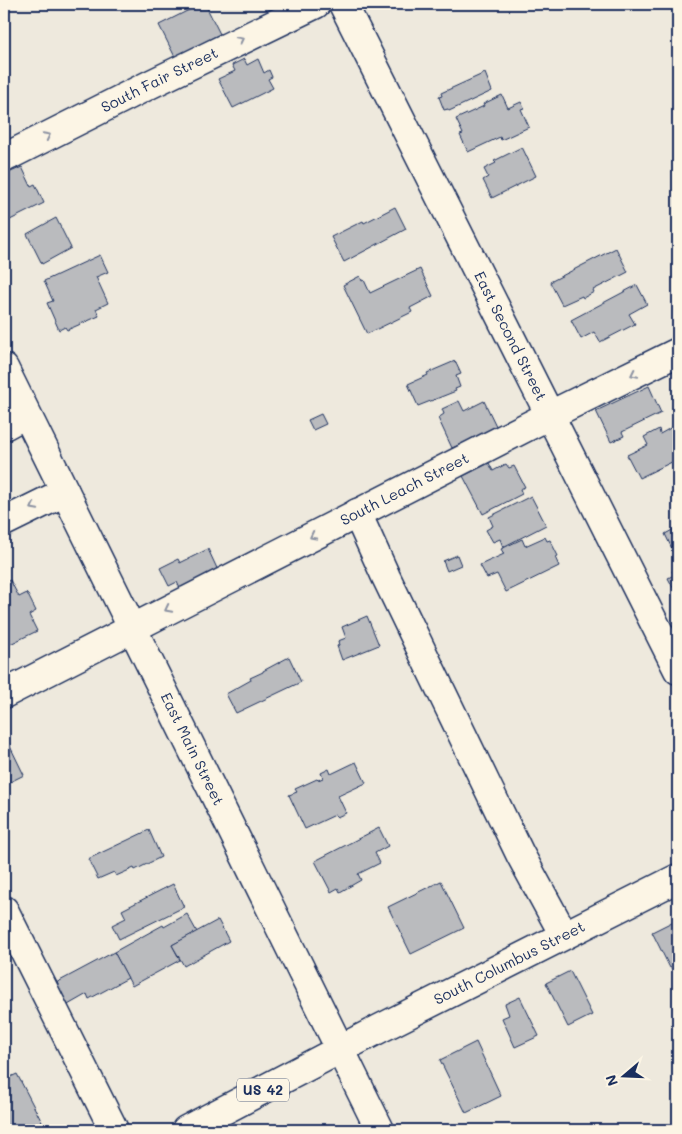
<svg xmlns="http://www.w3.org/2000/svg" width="682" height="1134" font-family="Mali,sans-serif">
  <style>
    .building { fill: #babbbe; stroke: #1b2f5e }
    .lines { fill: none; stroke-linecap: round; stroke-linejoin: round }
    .minor-casing { stroke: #1b2f5e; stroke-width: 31 }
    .major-casing { stroke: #1b2f5e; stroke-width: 31 }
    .minor { stroke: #fcf5e5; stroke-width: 28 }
    .major { stroke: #fcf5e5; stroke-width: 28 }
    .oneway { stroke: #8c92a2 }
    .labels { text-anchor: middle; stroke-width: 4; stroke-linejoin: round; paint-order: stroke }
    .shield { fill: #fcf5e5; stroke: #5e6a86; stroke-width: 1 }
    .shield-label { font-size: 14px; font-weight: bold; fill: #1b2f5e }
    .street-label { font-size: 15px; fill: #1b2f5e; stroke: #fcf5e5 }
  </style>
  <rect width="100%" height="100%" fill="#eee9dd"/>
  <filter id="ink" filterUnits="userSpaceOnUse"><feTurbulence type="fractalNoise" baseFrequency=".02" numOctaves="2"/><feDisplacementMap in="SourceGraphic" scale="10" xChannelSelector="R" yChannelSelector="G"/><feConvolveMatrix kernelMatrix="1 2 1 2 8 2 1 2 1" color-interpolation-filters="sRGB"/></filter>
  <g filter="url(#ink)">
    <g class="building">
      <path d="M 201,4 L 205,4 L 220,34 L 175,57 L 159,25 Z"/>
      <path d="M 244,59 L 247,65 L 258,59 L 264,73 L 269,70 L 272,77 L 268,79 L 273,88 L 233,108 L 218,79 L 235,71 L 232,65 Z"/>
      <path d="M 485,73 L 492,91 L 449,111 L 448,109 L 444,110 L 439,97 L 442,96 L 441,93 Z"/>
      <path d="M 502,95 L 508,108 L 521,102 L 524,108 L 521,109 L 529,127 L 501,140 L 500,137 L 468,152 L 460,135 L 463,134 L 456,119 L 484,106 L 483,104 Z"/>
      <path d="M 522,147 L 536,176 L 492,198 L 483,180 L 488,177 L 484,169 L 496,163 L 494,161 Z"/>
      <path d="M 22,167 L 31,186 L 35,184 L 44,203 L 4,223 L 4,175 Z"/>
      <path d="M 395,207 L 406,229 L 344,262 L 331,237 L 363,221 L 364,223 Z"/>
      <path d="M 56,218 L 71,248 L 42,264 L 27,234 Z"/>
      <path d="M 616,248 L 628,272 L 593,290 L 594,292 L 583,298 L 582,296 L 562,305 L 550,282 Z"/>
      <path d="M 100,255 L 108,272 L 96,277 L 108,303 L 96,309 L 99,316 L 67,330 L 65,327 L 59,330 L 47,303 L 53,301 L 44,281 Z"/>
      <path d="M 420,269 L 433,296 L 410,308 L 412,312 L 367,334 L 343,285 L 360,276 L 362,281 L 364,280 L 370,293 Z"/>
      <path d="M 637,285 L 647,304 L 629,314 L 635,324 L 600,342 L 594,332 L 581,339 L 571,320 Z"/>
      <path d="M 455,361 L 461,374 L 456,376 L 460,387 L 455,389 L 456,391 L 418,406 L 408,384 L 428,375 L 427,373 Z"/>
      <path d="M 649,386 L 661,413 L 622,432 L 624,436 L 611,442 L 596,411 Z"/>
      <path d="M 459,401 L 464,411 L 484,401 L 498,430 L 462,452 L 459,445 L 452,448 L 438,418 L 444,414 L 442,409 Z"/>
      <path d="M 321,414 L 326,424 L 313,430 L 308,420 Z"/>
      <path d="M 674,426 L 678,434 L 678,459 L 639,478 L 627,455 L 648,445 L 644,437 L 659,429 L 660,434 Z"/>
      <path d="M 489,463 L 493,471 L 506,464 L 509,468 L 514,466 L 525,487 L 520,489 L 522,494 L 483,514 L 463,476 Z"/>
      <path d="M 531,496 L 546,525 L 503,547 L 500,539 L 493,542 L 486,530 L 493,526 L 489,517 Z"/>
      <path d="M 678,527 L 678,553 L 675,555 L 665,534 Z"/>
      <path d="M 545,537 L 547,541 L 550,540 L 558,556 L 555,557 L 559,566 L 506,592 L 497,574 L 487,578 L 480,565 L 504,554 L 501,549 L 522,539 L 525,546 Z"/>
      <path d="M 208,549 L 221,577 L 182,593 L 177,582 L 169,586 L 160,568 L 178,559 L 180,563 Z"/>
      <path d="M 457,555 L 461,565 L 447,571 L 443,561 Z"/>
      <path d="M 678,568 L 678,597 L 668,578 L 674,575 L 672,571 Z"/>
      <path d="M 10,580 L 19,597 L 27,593 L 36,611 L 29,615 L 37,631 L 4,647 L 4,583 Z"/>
      <path d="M 367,616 L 379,645 L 342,660 L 337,646 L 339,645 L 338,641 L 346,638 L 342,627 Z"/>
      <path d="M 289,657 L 301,682 L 236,713 L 226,694 L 251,680 L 250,678 L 263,672 L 263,671 Z"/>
      <path d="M 5,736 L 24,775 L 4,785 L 4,737 Z"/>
      <path d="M 356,762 L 366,783 L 338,796 L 346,813 L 337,817 L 335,815 L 305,829 L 289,795 L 297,792 L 295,789 L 317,779 L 318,780 L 323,778 L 321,773 L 329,769 L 331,774 Z"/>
      <path d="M 379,828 L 388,846 L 375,853 L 380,863 L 358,874 L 361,880 L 340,892 L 338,888 L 331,892 L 315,861 Z"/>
      <path d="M 149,830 L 161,857 L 135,870 L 134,868 L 116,876 L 114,872 L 98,879 L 88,859 Z"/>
      <path d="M 441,881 L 464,928 L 411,954 L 388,907 Z"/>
      <path d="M 173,884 L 184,907 L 119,939 L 112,925 L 126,918 L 122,910 Z"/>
      <path d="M 187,914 L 197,932 L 172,945 L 180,960 L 132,986 L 114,952 L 163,925 L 164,927 Z"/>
      <path d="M 678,919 L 678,964 L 670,968 L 652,932 Z"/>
      <path d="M 218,920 L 229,941 L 184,966 L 172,945 Z"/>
      <path d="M 114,952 L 128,978 L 89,999 L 87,994 L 66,1006 L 54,984 Z"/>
      <path d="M 570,971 L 592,1015 L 568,1027 L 546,983 Z"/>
      <path d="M 520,997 L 539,1036 L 515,1047 L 502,1018 L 509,1015 L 505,1004 Z"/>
      <path d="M 476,1042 L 501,1096 L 466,1113 L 440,1060 Z"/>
      <path d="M 17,1074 L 46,1130 L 4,1130 L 4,1080 Z"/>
    </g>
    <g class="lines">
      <defs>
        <g id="minor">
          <path id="s1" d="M 343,4 L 678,670"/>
          <path id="s2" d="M 4,158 L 151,84 L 316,4"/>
          <path d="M 4,426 L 26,414"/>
          <path d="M 357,513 L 386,577 L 520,854 L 564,935"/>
          <path d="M 4,522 L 65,492"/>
          <path id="s3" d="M 4,694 L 550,415 L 678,352"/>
          <path d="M 4,910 L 114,1130"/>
        </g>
        <g id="major">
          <path id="s4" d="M 4,368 L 380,1130"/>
          <path id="s5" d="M 186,1130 L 379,1029 L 678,878"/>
        </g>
      </defs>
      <use href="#minor" class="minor-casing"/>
      <use href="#major" class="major-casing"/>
      <use href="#minor" class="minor"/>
      <use href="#major" class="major"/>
    </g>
    <defs><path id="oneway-chevron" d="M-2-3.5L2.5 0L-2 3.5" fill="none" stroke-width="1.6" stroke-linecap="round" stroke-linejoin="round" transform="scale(1.25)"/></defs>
    <g class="oneway">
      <use href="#oneway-chevron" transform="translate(240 40) rotate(-26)"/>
      <use href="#oneway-chevron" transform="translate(47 136) rotate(-27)"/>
      <use href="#oneway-chevron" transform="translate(634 374) rotate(154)"/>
      <use href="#oneway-chevron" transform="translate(34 507) rotate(153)"/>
      <use href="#oneway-chevron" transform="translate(313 536) rotate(153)"/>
      <use href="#oneway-chevron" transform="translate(168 609) rotate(153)"/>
    </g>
  </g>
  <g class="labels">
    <rect class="shield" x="237" y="1078.5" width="52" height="23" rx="4"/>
    <g class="shield-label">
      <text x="263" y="1095">US 42</text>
    </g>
    <g class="street-label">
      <text dy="5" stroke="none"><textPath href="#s2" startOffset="174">South Fair Street</textPath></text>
      <text dy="5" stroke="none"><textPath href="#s1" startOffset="372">East Second Street</textPath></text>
      <text dy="5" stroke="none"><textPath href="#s3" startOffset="450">South Leach Street</textPath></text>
      <text dy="5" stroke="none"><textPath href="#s4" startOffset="425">East Main Street</textPath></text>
      <text dy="5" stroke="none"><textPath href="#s5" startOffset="364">South Columbus Street</textPath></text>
    </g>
  </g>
  <rect width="682" height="1134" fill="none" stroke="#fcf5e5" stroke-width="20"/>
  <rect x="10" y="10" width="662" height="1114" fill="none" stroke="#1b2f5e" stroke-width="2" filter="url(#ink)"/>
  <g transform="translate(624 1076) rotate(251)" stroke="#fcf5e5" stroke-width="4" paint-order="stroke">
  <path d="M0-4L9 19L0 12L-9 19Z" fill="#1b2f5e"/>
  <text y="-8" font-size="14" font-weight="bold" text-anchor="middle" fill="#1b2f5e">N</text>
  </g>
</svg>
